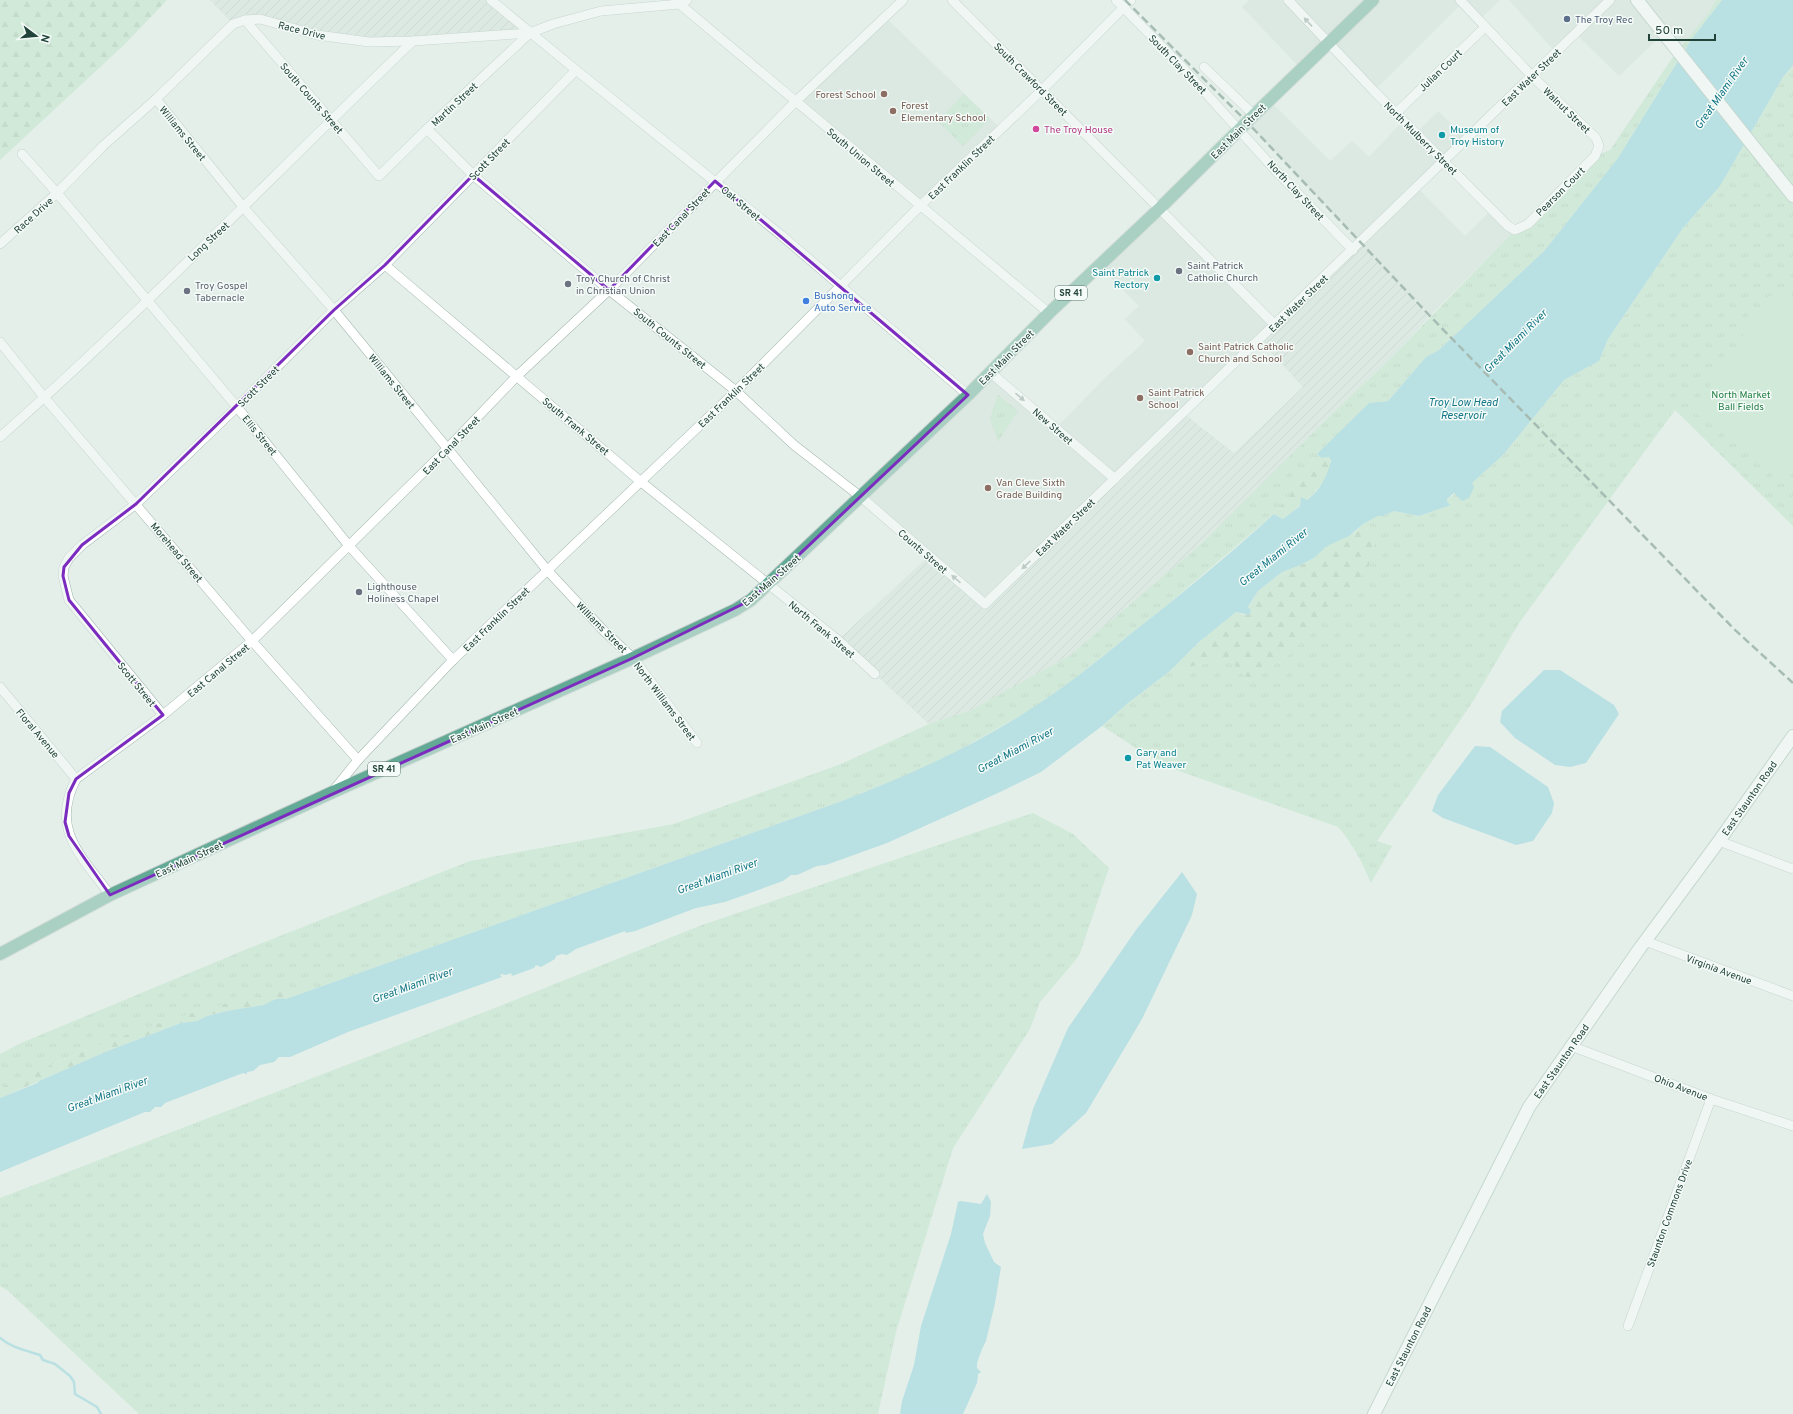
<svg xmlns="http://www.w3.org/2000/svg" width="1793" height="1414" font-family="Overpass,sans-serif">
  <style>
    .built { fill: #d2dfd9 }
    .industrial { fill: url(#industrial-furrows) }
    .grass { fill: url(#grass-tufts) }
    .forest { fill: url(#forest-firs) }
    .pitch { fill: #bbe2c4 }
    .water { fill: #86cfda }
    .lines { fill: none; stroke-linecap: round; stroke-linejoin: round }
    .stream { stroke: #86cfda; stroke-width: 2.5 }
    .minor-casing { stroke: #a6b8b1; stroke-width: 10 }
    .secondary-casing { stroke: #a1bcb2; stroke-width: 14 }
    .primary-casing { stroke: #c1cac8; stroke-width: 14 }
    .minor { stroke: #fff; stroke-width: 9 }
    .secondary { stroke: #fff; stroke-width: 12 }
    .primary { stroke: #63aa96; stroke-width: 12 }
    .rail { stroke: #5b7f74; stroke-width: 2.5; stroke-dasharray: 8 4; stroke-linecap: butt }
    .oneway { fill: #90a19c }
    .marked { fill: none; stroke: #7b2cbf; stroke-width: 3; stroke-linejoin: round }
    .service-dot { fill: #5c6f8a; stroke: #f5fbf8; stroke-width: 1.5 }
    .education-dot { fill: #8d6e63; stroke: #f5fbf8; stroke-width: 1.5 }
    .hotel-dot { fill: #d1479c; stroke: #f5fbf8; stroke-width: 1.5 }
    .culture-dot { fill: #0f9aa8; stroke: #f5fbf8; stroke-width: 1.5 }
    .worship-dot { fill: #6b7280; stroke: #f5fbf8; stroke-width: 1.5 }
    .shop-dot { fill: #3f7fe0; stroke: #f5fbf8; stroke-width: 1.5 }
    .labels { text-anchor: middle; stroke-width: 3; stroke-linejoin: round; paint-order: stroke }
    .shield { fill: #f5fbf8; stroke: #617a72; stroke-width: 1 }
    .shield-label { font-size: 9px; font-weight: bold; fill: #214339 }
    .service-label { font-size: 10px; fill: #4e5e75; stroke: #f5fbf8; text-anchor: start }
    .street-label { font-size: 10px; fill: #214339; stroke: #f5fbf8 }
    .education-label { font-size: 10px; fill: #785e54; stroke: #f5fbf8; text-anchor: start }
    .hotel-label { font-size: 10px; fill: #b23c85; stroke: #f5fbf8; text-anchor: start }
    .culture-label { font-size: 10px; fill: #0d838f; stroke: #f5fbf8; text-anchor: start }
    .worship-label { font-size: 10px; fill: #5b616d; stroke: #f5fbf8; text-anchor: start }
    .shop-label { font-size: 10px; fill: #366cbe; stroke: #f5fbf8; text-anchor: start }
    .park-label { font-size: 10px; fill: #258046; stroke: #f5fbf8 }
    .water-label { font-size: 11px; font-style: italic; fill: #137787; stroke: #f5fbf8 }
  </style>
  <defs>
    <pattern id="industrial-furrows" width="10" height="10" patternUnits="userSpaceOnUse"><rect width="10" height="10" fill="#d2dfd9"/><path d="M-1 1l2-2M0 10L10 0M9 11l2-2" fill="none" stroke="#b4c1bb"/></pattern>
    <pattern id="grass-tufts" width="24" height="20" patternUnits="userSpaceOnUse"><rect width="24" height="20" fill="#bbe2c4"/><path d="M3 7l-1-3M5 7V3M7 7l1-3M15 17l-1-3M17 17v-4M19 17l1-3" fill="none" stroke="#a0c3a9"/></pattern>
    <pattern id="forest-firs" width="22" height="20" patternUnits="userSpaceOnUse"><rect width="22" height="20" fill="#bbe2c4"/><path d="M5 1l3.5 6h-7zM16 11l3.5 6h-7z" fill="#a0c3a9"/></pattern>
  </defs>
  <rect width="100%" height="100%" fill="#e4efea"/>
  <g class="built">
    <path d="M 1249,0 L 1500,0 L 1479,20 L 1462,3 L 1374,91 L 1329,44 L 1301,69 L 1242,7 Z"/>
    <path d="M 1509,0 L 1716,0 L 1707,15 L 1677,51 L 1663,34 L 1619,76 L 1576,34 L 1556,53 Z"/>
    <path d="M 885,17 L 1001,129 L 920,206 L 795,102 Z"/>
    <path d="M 1269,100 L 1330,161 L 1352,141 L 1369,157 L 1403,121 L 1416,133 L 1438,111 L 1467,139 L 1417,187 L 1465,236 L 1492,209 L 1515,230 L 1430,316 L 1247,122 Z"/>
    <path d="M 1160,208 L 1275,325 L 985,604 L 861,497 L 990,372 L 1056,428 L 1104,379 L 1145,341 L 1125,319 L 1139,306 L 1099,266 Z"/>
  </g>
  <g class="industrial">
    <path d="M 210,0 L 491,0 L 530,33 L 369,42 L 260,19 L 233,24 Z"/>
    <path d="M 1361,242 L 1430,316 L 1392,357 L 1330,416 L 1199,546 L 1069,656 L 971,710 L 929,724 L 838,640 L 929,556 L 985,604 L 1183,413 L 1234,453 L 1303,387 L 1260,340 Z"/>
  </g>
  <g class="grass">
    <path d="M 1716,0 L 1722,0 L 1691,40 L 1618,158 L 1545,250 L 1439,350 L 1426,357 L 1388,401 L 1369,403 L 1317,454 L 1309,465 L 1302,479 L 1274,514 L 1167,605 L 1074,679 L 1030,710 L 956,752 L 903,777 L 842,801 L 286,999 L 287,992 C 187,1007 92,1046 0,1088 L 0,1054 L 21,1043 L 247,949 L 470,861 L 674,824 L 841,764 L 929,724 L 971,710 L 1069,656 L 1199,546 L 1330,416 L 1392,357 L 1515,230 L 1595,156 L 1610,150 L 1677,51 L 1707,15 Z"/>
    <path d="M 1793,65 L 1793,526 L 1675,410 L 1519,623 L 1472,703 L 1377,841 L 1392,846 L 1371,883 C 1362,862 1353,844 1338,827 L 1162,765 L 1102,726 L 1128,703 L 1170,671 L 1228,659 L 1250,681 L 1290,654 L 1376,541 L 1363,524 L 1378,516 L 1383,516 L 1394,511 L 1419,516 L 1451,505 L 1447,502 L 1447,499 L 1472,483 L 1503,455 L 1564,380 L 1599,361 L 1608,339 L 1683,228 L 1720,186 L 1783,77 Z"/>
    <path d="M 964,94 L 990,119 L 963,146 L 938,121 Z"/>
    <path d="M 998,395 L 1018,411 L 998,442 L 990,418 Z"/>
    <path d="M 1033,813 L 1073,834 L 1109,868 L 1079,956 L 1040,1002 L 1030,1029 L 953,1148 L 896,1332 L 878,1414 L 139,1414 L 7,1290 L 0,1286 L 0,1198 L 495,1008 L 702,925 Z"/>
  </g>
  <g class="forest">
    <path d="M 0,0 L 167,0 L 125,44 L 0,160 Z"/>
    <path d="M 1317,454 L 1321,458 L 1329,457 C 1339,478 1297,508 1283,519 L 1274,514 L 1302,479 L 1309,465 Z"/>
    <path d="M 1363,524 L 1376,541 L 1367,572 L 1290,654 L 1250,681 L 1228,659 L 1170,671 L 1199,642 L 1236,612 L 1244,615 L 1258,591 L 1282,572 L 1298,566 L 1314,558 L 1327,546 L 1355,532 Z"/>
    <path d="M 287,991 L 286,999 L 271,1001 L 264,1005 C 252,1007 205,1013 198,1021 L 181,1023 L 110,1050 L 0,1098 L 0,1088 C 92,1046 187,1007 287,991 Z"/>
  </g>
  <path class="pitch" d="M 1790,294 L 1793,298 L 1793,461 L 1778,471 L 1769,469 L 1735,436 L 1693,412 L 1769,296 Z"/>
  <g class="water">
    <path d="M 1722,0 L 1793,0 L 1793,65 L 1783,77 L 1720,186 L 1683,228 L 1608,339 L 1599,361 L 1564,380 L 1503,455 L 1472,483 L 1474,487 L 1469,498 L 1462,501 L 1454,493 L 1447,499 L 1447,502 L 1451,505 L 1419,516 L 1394,511 L 1383,516 L 1378,516 L 1363,524 L 1349,536 L 1327,546 L 1314,558 L 1298,566 L 1282,572 L 1258,591 L 1248,607 L 1251,611 L 1249,615 L 1236,612 L 1199,642 L 1170,671 L 1128,703 L 1102,726 L 1041,772 L 998,793 L 887,843 L 826,865 L 817,866 L 797,875 L 791,875 L 783,881 L 725,902 L 696,908 L 635,931 L 626,933 L 625,931 L 576,949 L 567,955 L 562,954 L 556,956 L 555,959 L 541,967 L 536,965 L 534,968 L 512,976 L 511,973 L 506,975 L 501,974 L 500,975 L 502,977 L 348,1032 L 290,1057 L 279,1057 L 274,1062 L 260,1065 L 253,1071 L 247,1072 L 247,1074 L 243,1073 L 165,1103 L 161,1107 L 155,1107 L 150,1112 L 145,1112 L 0,1172 L 0,1098 L 37,1083 L 39,1081 L 110,1050 L 181,1023 L 198,1021 C 205,1013 252,1007 264,1005 C 271,1001 278,997 286,999 L 842,801 C 907,776 970,748 1029,710 C 1064,688 1096,662 1128,636 C 1178,597 1227,557 1274,514 L 1283,519 L 1300,506 L 1301,497 L 1307,500 C 1320,490 1327,477 1331,461 L 1329,457 L 1321,458 L 1317,454 L 1369,403 L 1388,401 L 1426,357 L 1439,350 L 1545,250 L 1618,158 L 1691,40 Z"/>
    <path d="M 1544,670 L 1560,670 L 1614,705 L 1619,714 L 1586,763 L 1570,767 L 1555,765 L 1515,738 L 1500,722 L 1502,711 Z"/>
    <path d="M 1475,746 L 1490,747 L 1548,787 L 1554,803 L 1552,813 L 1533,841 L 1516,845 L 1443,818 L 1432,811 L 1438,795 Z"/>
    <path d="M 1182,872 L 1197,894 L 1192,915 L 1142,1019 L 1086,1113 L 1052,1144 L 1022,1149 L 1033,1109 L 1068,1028 L 1136,930 Z"/>
    <path d="M 987,1194 L 991,1202 L 990,1216 L 983,1234 L 985,1243 L 994,1262 L 1001,1267 L 995,1303 L 986,1341 L 982,1349 L 977,1363 L 977,1368 L 981,1372 L 978,1374 L 977,1383 L 963,1414 L 900,1414 L 902,1401 L 914,1365 L 921,1326 L 951,1234 L 958,1202 L 960,1201 L 981,1204 Z"/>
  </g>
  <g class="lines">
    <path class="stream" d="M 0,1338 C 12,1348 25,1350 40,1355 L 43,1360 L 55,1364 L 70,1376 L 74,1382 L 75,1394 L 97,1407 L 101,1414"/>
    <defs>
      <g id="minor">
        <path d="M 491,0 L 576,70 L 781,235 L 968,395"/>
        <path d="M 952,0 L 1275,325"/>
        <path d="M 1116,0 L 1183,68 L 1277,172 L 1353,250"/>
        <path d="M 1288,0 L 1374,91 L 1508,226 L 1515,230 L 1528,224 L 1595,156 L 1599,146 L 1596,138 L 1532,76 L 1460,0"/>
        <path d="M 676,1 L 1049,313"/>
        <path d="M 245,20 L 379,176 L 427,129 L 530,33"/>
        <path d="M 1204,67 L 1254,115"/>
        <path d="M 156,99 L 244,208 L 334,310 L 547,570 L 604,631 L 633,658 L 697,743"/>
        <path d="M 1396,113 L 1485,27"/>
        <path d="M 427,129 L 473,175 L 609,290 L 736,391 L 794,445 L 861,497 L 985,604 L 1610,0"/>
        <path d="M 22,154 L 57,193 L 237,407 L 350,547 L 453,660"/>
        <path d="M 0,244 L 57,193 L 103,146 L 156,99 L 233,24 L 245,20 L 260,19 L 317,35 L 369,42 L 413,41 L 530,33 L 553,24 L 601,11 L 680,4 L 687,0"/>
        <path d="M 385,265 L 640,481 L 838,640 L 875,674"/>
        <path d="M 0,342 L 44,397 L 252,641 L 358,760"/>
        <path d="M 990,372 L 1115,479"/>
        <path d="M 0,437 C 143,311 275,173 413,41"/>
        <path d="M 0,687 L 76,779"/>
        <path d="M 163,715 L 69,600 L 63,576 L 64,567 L 69,558 L 82,545 L 136,504 L 237,407 L 334,310 L 385,265 L 576,70"/>
        <path d="M 333,791 L 358,760 L 453,660 L 736,391 L 920,206 L 1042,90 L 1131,0"/>
        <path d="M 1719,841 L 1793,869"/>
        <path d="M 110,895 C 81,855 50,830 76,779 L 163,715 L 252,641 L 447,449 L 517,376 L 609,290 L 795,102 L 903,0"/>
        <path d="M 1645,941 L 1793,996"/>
        <path d="M 1571,1046 L 1711,1099 L 1793,1126"/>
        <path d="M 1628,1326 L 1711,1099"/>
      </g>
      <g id="secondary">
        <path d="M 1637,0 L 1793,196"/>
        <path d="M 1374,1414 L 1529,1107 L 1640,948 L 1719,841 L 1793,736"/>
      </g>
      <path id="primary" d="M 0,954 L 110,895 L 333,792 L 633,658 L 735,610 L 751,600 L 968,395 L 1049,313 L 1160,208 L 1254,115 L 1373,0"/>
    </defs>
    <use href="#minor" class="minor-casing"/>
    <use href="#secondary" class="secondary-casing"/>
    <use href="#primary" class="primary-casing"/>
    <use href="#minor" class="minor"/>
    <use href="#secondary" class="secondary"/>
    <use href="#primary" class="primary"/>
    <path class="rail" d="M 1125,0 L 1247,122 L 1430,316 L 1734,629 L 1793,683"/>
  </g>
  <defs><path id="oneway-solid" d="M-6-.8H1V-3.2L6.5 0L1 3.2V.8H-6Z"/></defs>
  <g class="oneway">
    <use href="#oneway-solid" transform="translate(1308 22) rotate(-133)"/>
    <use href="#oneway-solid" transform="translate(1020 397) rotate(40)"/>
    <use href="#oneway-solid" transform="translate(1026 565) rotate(136)"/>
    <use href="#oneway-solid" transform="translate(956 579) rotate(-139)"/>
  </g>
  <path d="M0 0H1793V1414H0ZM 473,175 L 609,290 L 715,181 L 968,395 L 751,600 L 633,658 L 110,895 L 69,836 L 65,822 L 69,793 L 76,779 L 163,715 L 69,600 L 63,576 L 64,567 L 82,545 L 136,504 L 334,310 L 385,265 Z" fill="#e4efea" fill-opacity=".55" fill-rule="evenodd"/>
  <path class="marked" d="M 473,175 L 609,290 L 715,181 L 968,395 L 751,600 L 633,658 L 110,895 L 69,836 L 65,822 L 69,793 L 76,779 L 163,715 L 69,600 L 63,576 L 64,567 L 82,545 L 136,504 L 334,310 L 385,265 Z"/>
  <circle class="service-dot" cx="1567" cy="19" r="4"/>
  <g class="education-dot">
    <circle cx="884" cy="94" r="4"/>
    <circle cx="893" cy="111" r="4"/>
    <circle cx="1190" cy="352" r="4"/>
    <circle cx="1140" cy="398" r="4"/>
    <circle cx="988" cy="488" r="4"/>
  </g>
  <circle class="hotel-dot" cx="1036" cy="129" r="4"/>
  <g class="culture-dot">
    <circle cx="1442" cy="135" r="4"/>
    <circle cx="1157" cy="278" r="4"/>
    <circle cx="1128" cy="758" r="4"/>
  </g>
  <g class="worship-dot">
    <circle cx="1179" cy="271" r="4"/>
    <circle cx="568" cy="284" r="4"/>
    <circle cx="187" cy="291" r="4"/>
    <circle cx="359" cy="592" r="4"/>
  </g>
  <circle class="shop-dot" cx="806" cy="301" r="4"/>
  <g class="labels">
    <g class="shield">
      <rect x="1055" y="286" width="32" height="14" rx="3"/>
      <rect x="368" y="762" width="32" height="14" rx="3"/>
    </g>
    <g class="shield-label">
      <text x="1071" y="296">SR 41</text>
      <text x="384" y="772">SR 41</text>
    </g>
    <g class="service-label">
      <text x="1575" y="23">The Troy Rec</text>
    </g>
    <g class="street-label">
      <text transform="translate(302 30) rotate(14)" y="4">Race Drive</text>
      <text transform="translate(1178 64) rotate(46)" y="4">South Clay Street</text>
      <text transform="translate(1440 70) rotate(-44)" y="4">Julian Court</text>
      <text transform="translate(1531 77) rotate(-44)" y="4">East Water Street</text>
      <text transform="translate(1031 79) rotate(45)" y="4">South Crawford Street</text>
      <text transform="translate(312 98) rotate(49)" y="4">South Counts Street</text>
      <text transform="translate(454 104) rotate(-43)" y="4">Martin Street</text>
      <text transform="translate(1567 110) rotate(44)" y="4">Walnut Street</text>
      <text transform="translate(1238 131) rotate(-45)" y="4">East Main Street</text>
      <text transform="translate(183 133) rotate(51)" y="4">Williams Street</text>
      <text transform="translate(1421 138) rotate(45)" y="4">North Mulberry Street</text>
      <text transform="translate(861 157) rotate(40)" y="4">South Union Street</text>
      <text transform="translate(489 159) rotate(-46)" y="4">Scott Street</text>
      <text transform="translate(961 167) rotate(-44)" y="4">East Franklin Street</text>
      <text transform="translate(1296 190) rotate(47)" y="4">North Clay Street</text>
      <text transform="translate(1560 191) rotate(-45)" y="4">Pearson Court</text>
      <text transform="translate(741 203) rotate(40)" y="4">Oak Street</text>
      <text transform="translate(33 215) rotate(-42)" y="4">Race Drive</text>
      <text transform="translate(681 217) rotate(-46)" y="4">East Canal Street</text>
      <text transform="translate(208 241) rotate(-43)" y="4">Long Street</text>
      <text transform="translate(1298 303) rotate(-44)" y="4">East Water Street</text>
      <text transform="translate(670 338) rotate(39)" y="4">South Counts Street</text>
      <text transform="translate(1006 357) rotate(-45)" y="4">East Main Street</text>
      <text transform="translate(392 381) rotate(51)" y="4">Williams Street</text>
      <text transform="translate(258 386) rotate(-45)" y="4">Scott Street</text>
      <text transform="translate(731 395) rotate(-44)" y="4">East Franklin Street</text>
      <text transform="translate(576 426) rotate(40)" y="4">South Frank Street</text>
      <text transform="translate(1053 426) rotate(41)" y="4">New Street</text>
      <text transform="translate(260 435) rotate(51)" y="4">Ellis Street</text>
      <text transform="translate(451 445) rotate(-46)" y="4">East Canal Street</text>
      <text transform="translate(1065 527) rotate(-44)" y="4">East Water Street</text>
      <text transform="translate(923 551) rotate(41)" y="4">Counts Street</text>
      <text transform="translate(177 552) rotate(50)" y="4">Morehead Street</text>
      <text transform="translate(771 580) rotate(-41)" y="4">East Main Street</text>
      <text transform="translate(496 619) rotate(-44)" y="4">East Franklin Street</text>
      <text transform="translate(602 627) rotate(45)" y="4">Williams Street</text>
      <text transform="translate(822 629) rotate(40)" y="4">North Frank Street</text>
      <text transform="translate(218 670) rotate(-40)" y="4">East Canal Street</text>
      <text transform="translate(137 684) rotate(51)" y="4">Scott Street</text>
      <text transform="translate(665 701) rotate(53)" y="4">North Williams Street</text>
      <text transform="translate(484 725) rotate(-24)" y="4">East Main Street</text>
      <text transform="translate(38 733) rotate(50)" y="4">Floral Avenue</text>
      <text transform="translate(1749 798) rotate(-55)" y="4">East Staunton Road</text>
      <text transform="translate(189 859) rotate(-25)" y="4">East Main Street</text>
      <text transform="translate(1719 969) rotate(20)" y="4">Virginia Avenue</text>
      <text transform="translate(1561 1061) rotate(-55)" y="4">East Staunton Road</text>
      <text transform="translate(1681 1087) rotate(21)" y="4">Ohio Avenue</text>
      <text transform="translate(1669 1213) rotate(-70)" y="4">Staunton Commons Drive</text>
      <text transform="translate(1408 1346) rotate(-63)" y="4">East Staunton Road</text>
    </g>
    <g class="education-label">
      <text x="876" y="98" text-anchor="end">Forest School</text>
      <text x="901" y="109">Forest<tspan x="901" dy="12">Elementary School</tspan></text>
      <text x="1198" y="350">Saint Patrick Catholic<tspan x="1198" dy="12">Church and School</tspan></text>
      <text x="1148" y="396">Saint Patrick<tspan x="1148" dy="12">School</tspan></text>
      <text x="996" y="486">Van Cleve Sixth<tspan x="996" dy="12">Grade Building</tspan></text>
    </g>
    <g class="hotel-label">
      <text x="1044" y="133">The Troy House</text>
    </g>
    <g class="culture-label">
      <text x="1450" y="133">Museum of<tspan x="1450" dy="12">Troy History</tspan></text>
      <text x="1149" y="276" text-anchor="end">Saint Patrick<tspan x="1149" dy="12">Rectory</tspan></text>
      <text x="1136" y="756">Gary and<tspan x="1136" dy="12">Pat Weaver</tspan></text>
    </g>
    <g class="worship-label">
      <text x="1187" y="269">Saint Patrick<tspan x="1187" dy="12">Catholic Church</tspan></text>
      <text x="576" y="282">Troy Church of Christ<tspan x="576" dy="12">in Christian Union</tspan></text>
      <text x="195" y="289">Troy Gospel<tspan x="195" dy="12">Tabernacle</tspan></text>
      <text x="367" y="590">Lighthouse<tspan x="367" dy="12">Holiness Chapel</tspan></text>
    </g>
    <g class="shop-label">
      <text x="814" y="299">Bushong<tspan x="814" dy="12">Auto Service</tspan></text>
    </g>
    <g class="park-label">
      <text x="1741" y="398">North Market<tspan x="1741" dy="12">Ball Fields</tspan></text>
    </g>
    <g class="water-label">
      <text transform="translate(1721 93) rotate(-55)" y="4">Great Miami River</text>
      <text transform="translate(1515 341) rotate(-45)" y="4">Great Miami River</text>
      <text x="1463" y="406">Troy Low Head<tspan x="1463" dy="13">Reservoir</tspan></text>
      <text transform="translate(1273 557) rotate(-39)" y="4">Great Miami River</text>
      <text transform="translate(1015 750) rotate(-28)" y="4">Great Miami River</text>
      <text transform="translate(717 876) rotate(-20)" y="4">Great Miami River</text>
      <text transform="translate(412 985) rotate(-20)" y="4">Great Miami River</text>
      <text transform="translate(107 1094) rotate(-20)" y="4">Great Miami River</text>
    </g>
  </g>
  <g transform="translate(36 36) rotate(106)" stroke="#f5fbf8" stroke-width="3" paint-order="stroke">
  <path d="M0-3L7 15L0 10L-7 15Z" fill="#214339"/>
  <text y="-6" font-size="11" font-weight="bold" text-anchor="middle" fill="#214339">N</text>
  </g>
  <path d="M1649 34v6h66v-6" fill="none" stroke="#214339" stroke-width="2"/>
  <text x="1655" y="34" font-size="12" fill="#214339" stroke="#f5fbf8" stroke-width="3" paint-order="stroke">50 m</text>
</svg>
